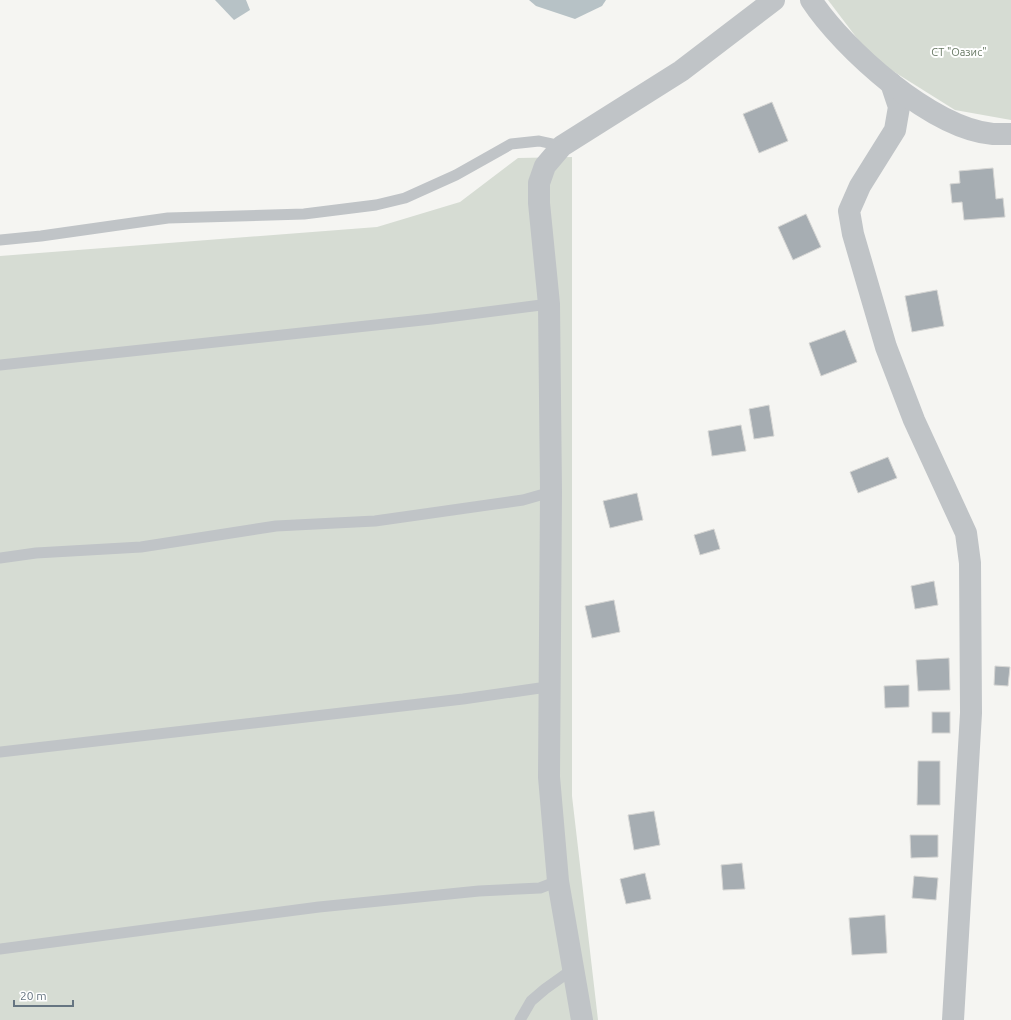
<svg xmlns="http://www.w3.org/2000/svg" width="1011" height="1020" font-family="Ubuntu,sans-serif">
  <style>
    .green { fill: #d6dcd3 }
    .water { fill: #b7c2c6 }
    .building { fill: #a6adb2; stroke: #d6d6d4 }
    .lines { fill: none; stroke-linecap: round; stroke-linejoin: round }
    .service { stroke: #c0c4c7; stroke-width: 11 }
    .minor { stroke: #c0c4c7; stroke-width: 22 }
    .tertiary { stroke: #c0c4c7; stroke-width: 22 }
    .labels { text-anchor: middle; stroke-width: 4; stroke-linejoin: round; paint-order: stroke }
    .park-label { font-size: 11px; fill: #687964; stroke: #fff }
  </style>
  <rect width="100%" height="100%" fill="#f5f5f2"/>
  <g class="green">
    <path d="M 828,0 L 1011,0 L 1011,120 L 955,110 L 872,58 Z"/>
    <path d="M 572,157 L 572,796 L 598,1020 L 0,1020 L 0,256 L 377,227 L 460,202 L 518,158 Z"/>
  </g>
  <g class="water">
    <path d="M 215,0 L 246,0 L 250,10 L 234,20 Z"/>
    <path d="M 529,0 L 606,0 L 602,6 L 575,19 L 536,6 Z"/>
  </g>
  <g class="building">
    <path d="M 772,102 L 788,141 L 759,153 L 743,114 Z"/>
    <path d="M 993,168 L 996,199 L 1003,198 L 1005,217 L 964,220 L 962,202 L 952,203 L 950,184 L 960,183 L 959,171 Z"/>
    <path d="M 806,214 L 821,247 L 793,260 L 778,227 Z"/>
    <path d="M 937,290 L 944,326 L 912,332 L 905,296 Z"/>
    <path d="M 845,330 L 857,362 L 821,376 L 809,343 Z"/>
    <path d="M 769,405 L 774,436 L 754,439 L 749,409 Z"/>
    <path d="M 741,425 L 746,451 L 712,456 L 708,431 Z"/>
    <path d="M 888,457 L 897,478 L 858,493 L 850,472 Z"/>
    <path d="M 637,493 L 643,520 L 610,528 L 603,501 Z"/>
    <path d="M 714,529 L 720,549 L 700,555 L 694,535 Z"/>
    <path d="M 934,581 L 938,605 L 915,609 L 911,586 Z"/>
    <path d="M 614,600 L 620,632 L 592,638 L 585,606 Z"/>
    <path d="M 949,658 L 950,690 L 918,691 L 916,660 Z"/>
    <path d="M 995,666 L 1010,667 L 1008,686 L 994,685 Z"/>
    <path d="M 909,685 L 909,707 L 885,708 L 884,686 Z"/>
    <rect x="932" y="712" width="18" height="21"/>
    <path d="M 918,761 L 940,761 L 940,805 L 917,805 Z"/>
    <path d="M 654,811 L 660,845 L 634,850 L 628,815 Z"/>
    <path d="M 910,835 L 938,835 L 938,857 L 911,858 Z"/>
    <path d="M 742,863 L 745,889 L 723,890 L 721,865 Z"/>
    <path d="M 645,873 L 651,899 L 626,904 L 620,879 Z"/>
    <path d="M 914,876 L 938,878 L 936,900 L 912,898 Z"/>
    <path d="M 885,915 L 887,953 L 852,955 L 849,918 Z"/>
  </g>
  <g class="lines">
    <g class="service">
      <path d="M 0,240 L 41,236 L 168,218 L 304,214 L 376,205 L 405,198 L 456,175 L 511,144 L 539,141 L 562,146"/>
      <path d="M 0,365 L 432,319 L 549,304"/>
      <path d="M 0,558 L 36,553 L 141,547 L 276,526 L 375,521 L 523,500 L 551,492"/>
      <path d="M 0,752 L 463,699 L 540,688 L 549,684"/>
      <path d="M 0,949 L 319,907 L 479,891 L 540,888 L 558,881"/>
      <path d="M 520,1020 L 531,1001 L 545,989 L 573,969"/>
    </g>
    <g class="minor">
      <path d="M 891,83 L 899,107 L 895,130 L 860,186 L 849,211 L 853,234 L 886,347 L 914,420 L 966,533 L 970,563 L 971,713 L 953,1020"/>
      <path d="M 582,1020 L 558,881 L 549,777 L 551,492 L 549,304 L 539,203 L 539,183 L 545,166 L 562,146 L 681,71 L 774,0"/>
    </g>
    <path class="tertiary" d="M 811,0 C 843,49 932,129 993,134 C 999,134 1005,134 1011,134"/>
  </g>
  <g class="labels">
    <g class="park-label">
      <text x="959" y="56">СТ "Оазис"</text>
    </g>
  </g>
  <path d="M14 1000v6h59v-6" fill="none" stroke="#667581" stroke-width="2"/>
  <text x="20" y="1000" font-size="12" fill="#667581" stroke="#ffffff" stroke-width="3" paint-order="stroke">20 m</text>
</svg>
